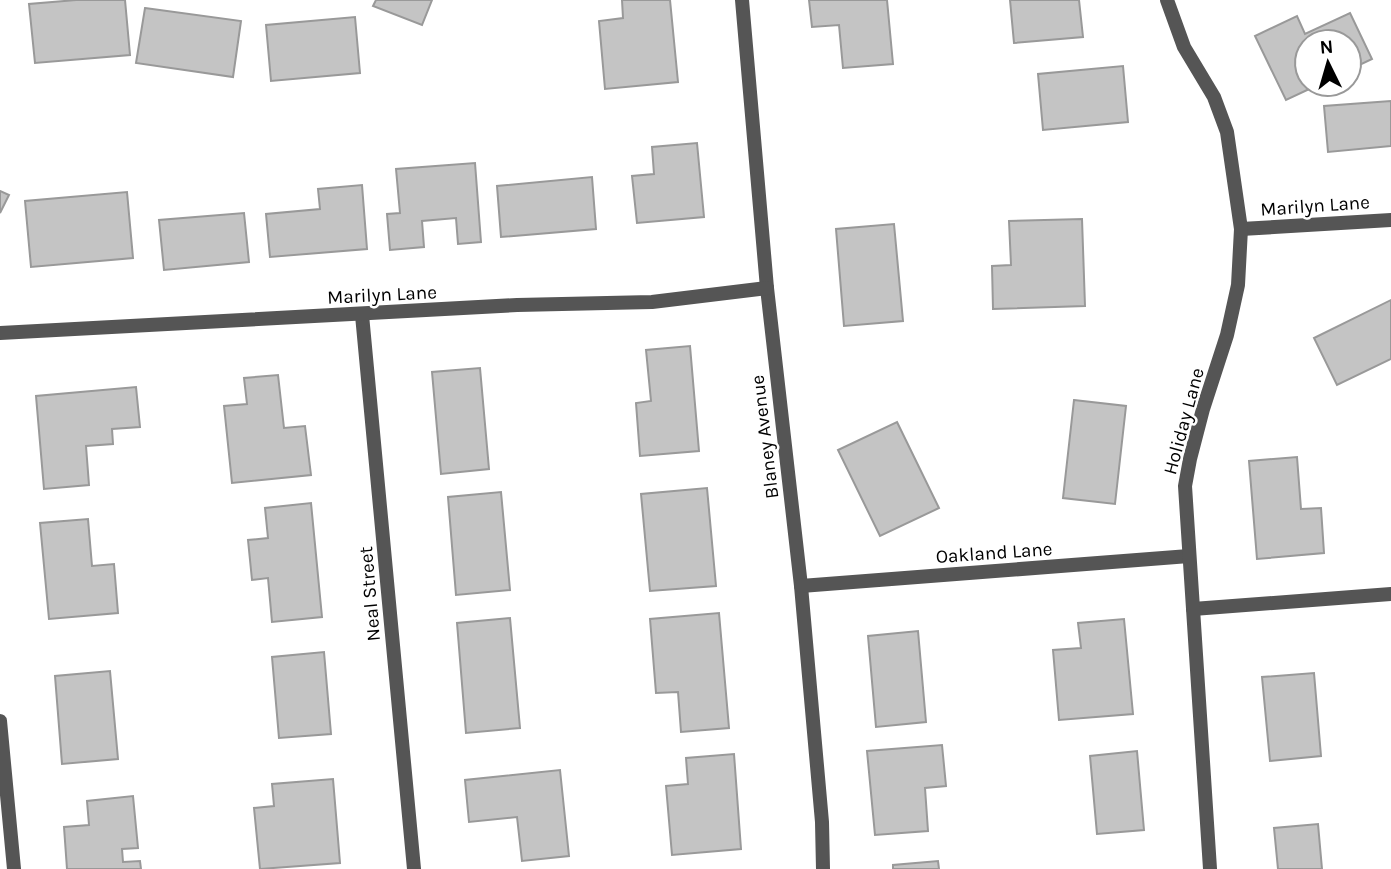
<svg xmlns="http://www.w3.org/2000/svg" width="1391" height="869" font-family="Karla,sans-serif">
  <style>
    .building { fill: #c4c4c4; stroke: #999; stroke-width: 2 }
    .lines { fill: none; stroke-linecap: round; stroke-linejoin: round }
    .minor { stroke: #555; stroke-width: 14 }
    .tertiary { stroke: #555; stroke-width: 14 }
    .labels { text-anchor: middle; stroke-width: 5; stroke-linejoin: round; paint-order: stroke }
    .street-label { font-size: 19px; fill: #000; stroke: #fff }
  </style>
  <rect width="100%" height="100%" fill="#fff"/>
  <g class="building">
    <path d="M 76,0 L 125,0 L 130,55 L 35,63 L 29,4 Z"/>
    <path d="M 376,0 L 432,0 L 422,25 L 373,6 Z"/>
    <path d="M 622,0 L 670,0 L 678,82 L 605,89 L 599,21 L 623,18 Z"/>
    <path d="M 809,0 L 887,0 L 893,64 L 843,68 L 839,25 L 812,27 Z"/>
    <path d="M 1010,0 L 1079,0 L 1083,37 L 1014,43 Z"/>
    <path d="M 145,8 L 241,21 L 233,77 L 136,63 Z"/>
    <path d="M 1350,13 L 1372,59 L 1349,70 L 1349,42 L 1307,42 L 1307,84 L 1320,84 L 1286,100 L 1255,36 L 1297,16 L 1305,34 Z"/>
    <path d="M 355,17 L 360,73 L 271,81 L 266,25 Z"/>
    <path d="M 1123,66 L 1128,122 L 1043,130 L 1038,74 Z"/>
    <path d="M 1391,101 L 1391,146 L 1328,152 L 1324,106 Z"/>
    <path d="M 697,143 L 704,217 L 637,223 L 632,176 L 654,174 L 652,147 Z"/>
    <path d="M 475,163 L 481,242 L 458,244 L 456,218 L 422,221 L 424,247 L 390,250 L 387,214 L 400,213 L 396,169 Z"/>
    <path d="M 592,177 L 596,229 L 501,237 L 497,186 Z"/>
    <path d="M 362,185 L 367,249 L 270,257 L 266,214 L 320,209 L 318,189 Z"/>
    <path d="M 0,191 L 9,195 L 0,213 Z"/>
    <path d="M 127,192 L 133,258 L 31,267 L 25,201 Z"/>
    <path d="M 244,213 L 249,262 L 164,270 L 159,220 Z"/>
    <path d="M 1082,219 L 1085,306 L 993,309 L 992,266 L 1011,265 L 1009,221 Z"/>
    <path d="M 894,224 L 903,321 L 844,326 L 836,229 Z"/>
    <path d="M 1391,300 L 1391,359 L 1337,385 L 1314,338 Z"/>
    <path d="M 690,346 L 699,451 L 640,456 L 636,403 L 651,401 L 646,350 Z"/>
    <path d="M 480,368 L 489,469 L 441,474 L 432,372 Z"/>
    <path d="M 278,375 L 284,428 L 305,426 L 311,475 L 232,483 L 224,406 L 247,404 L 244,378 Z"/>
    <path d="M 136,387 L 140,427 L 112,429 L 113,444 L 86,446 L 89,485 L 44,489 L 36,396 Z"/>
    <path d="M 1074,400 L 1126,406 L 1115,504 L 1063,498 Z"/>
    <path d="M 897,422 L 939,508 L 880,536 L 838,450 Z"/>
    <path d="M 1297,457 L 1301,509 L 1321,508 L 1324,553 L 1257,559 L 1249,461 Z"/>
    <path d="M 707,488 L 716,586 L 650,591 L 641,494 Z"/>
    <path d="M 501,492 L 510,590 L 456,595 L 448,497 Z"/>
    <path d="M 311,503 L 322,617 L 272,622 L 268,578 L 252,580 L 248,540 L 268,538 L 265,508 Z"/>
    <path d="M 88,519 L 92,566 L 114,564 L 118,613 L 49,619 L 40,523 Z"/>
    <path d="M 719,613 L 729,728 L 681,732 L 678,692 L 656,693 L 650,619 Z"/>
    <path d="M 510,618 L 520,728 L 466,733 L 457,623 Z"/>
    <path d="M 1124,619 L 1133,714 L 1059,720 L 1053,650 L 1081,648 L 1078,623 Z"/>
    <path d="M 918,631 L 926,722 L 876,727 L 868,636 Z"/>
    <path d="M 324,652 L 331,734 L 279,738 L 272,657 Z"/>
    <path d="M 110,671 L 118,759 L 62,764 L 55,676 Z"/>
    <path d="M 1314,673 L 1321,756 L 1270,761 L 1262,677 Z"/>
    <path d="M 942,745 L 946,786 L 925,788 L 928,831 L 875,835 L 867,751 Z"/>
    <path d="M 1137,751 L 1144,830 L 1097,834 L 1090,756 Z"/>
    <path d="M 734,754 L 741,849 L 672,855 L 666,786 L 688,784 L 686,758 Z"/>
    <path d="M 560,770 L 569,856 L 522,861 L 517,817 L 469,822 L 465,780 Z"/>
    <path d="M 333,779 L 340,863 L 260,869 L 254,808 L 274,806 L 272,784 Z"/>
    <path d="M 133,796 L 138,848 L 122,849 L 123,862 L 140,861 L 141,869 L 67,869 L 64,827 L 89,825 L 87,801 Z"/>
    <path d="M 1318,824 L 1322,869 L 1278,869 L 1274,828 Z"/>
    <path d="M 938,861 L 939,869 L 893,869 L 893,865 Z"/>
  </g>
  <g class="lines">
    <g class="minor">
      <path d="M 742,0 L 767,288 L 801,586 L 822,822 L 823,869"/>
      <path d="M 1241,229 L 1391,220"/>
      <path d="M 362,315 L 414,869"/>
      <path d="M 0,333 L 517,305 L 652,302 L 767,288"/>
      <path d="M 801,586 L 1189,556"/>
      <path d="M 1193,609 L 1391,594"/>
      <path d="M 0,721 L 14,869"/>
    </g>
    <path class="tertiary" d="M 1167,0 L 1184,47 L 1214,97 L 1227,132 L 1241,229 L 1238,285 L 1227,335 L 1203,409 L 1190,459 L 1185,486 L 1210,869"/>
  </g>
  <g class="labels">
    <g class="street-label">
      <text transform="translate(1315 205) rotate(-4)" y="7">Marilyn Lane</text>
      <text transform="translate(382 294) rotate(-3)" y="7">Marilyn Lane</text>
      <text transform="translate(1183 421) rotate(-75)" y="7">Holiday Lane</text>
      <text transform="translate(764 437) rotate(-97)" y="7">Blaney Avenue</text>
      <text transform="translate(994 552) rotate(-4)" y="7">Oakland Lane</text>
      <text transform="translate(369 594) rotate(-95)" y="7">Neal Street</text>
    </g>
  </g>
  <g transform="translate(1328 63) rotate(355)"><circle r="33" fill="#ffffff" stroke="#999999" stroke-width="2"/>
  <path d="M0-5L12 26L0 18L-12 26Z" fill="#000000"/>
  <text y="-10" font-size="19" font-weight="bold" text-anchor="middle" fill="#000000">N</text>
  </g>
</svg>
